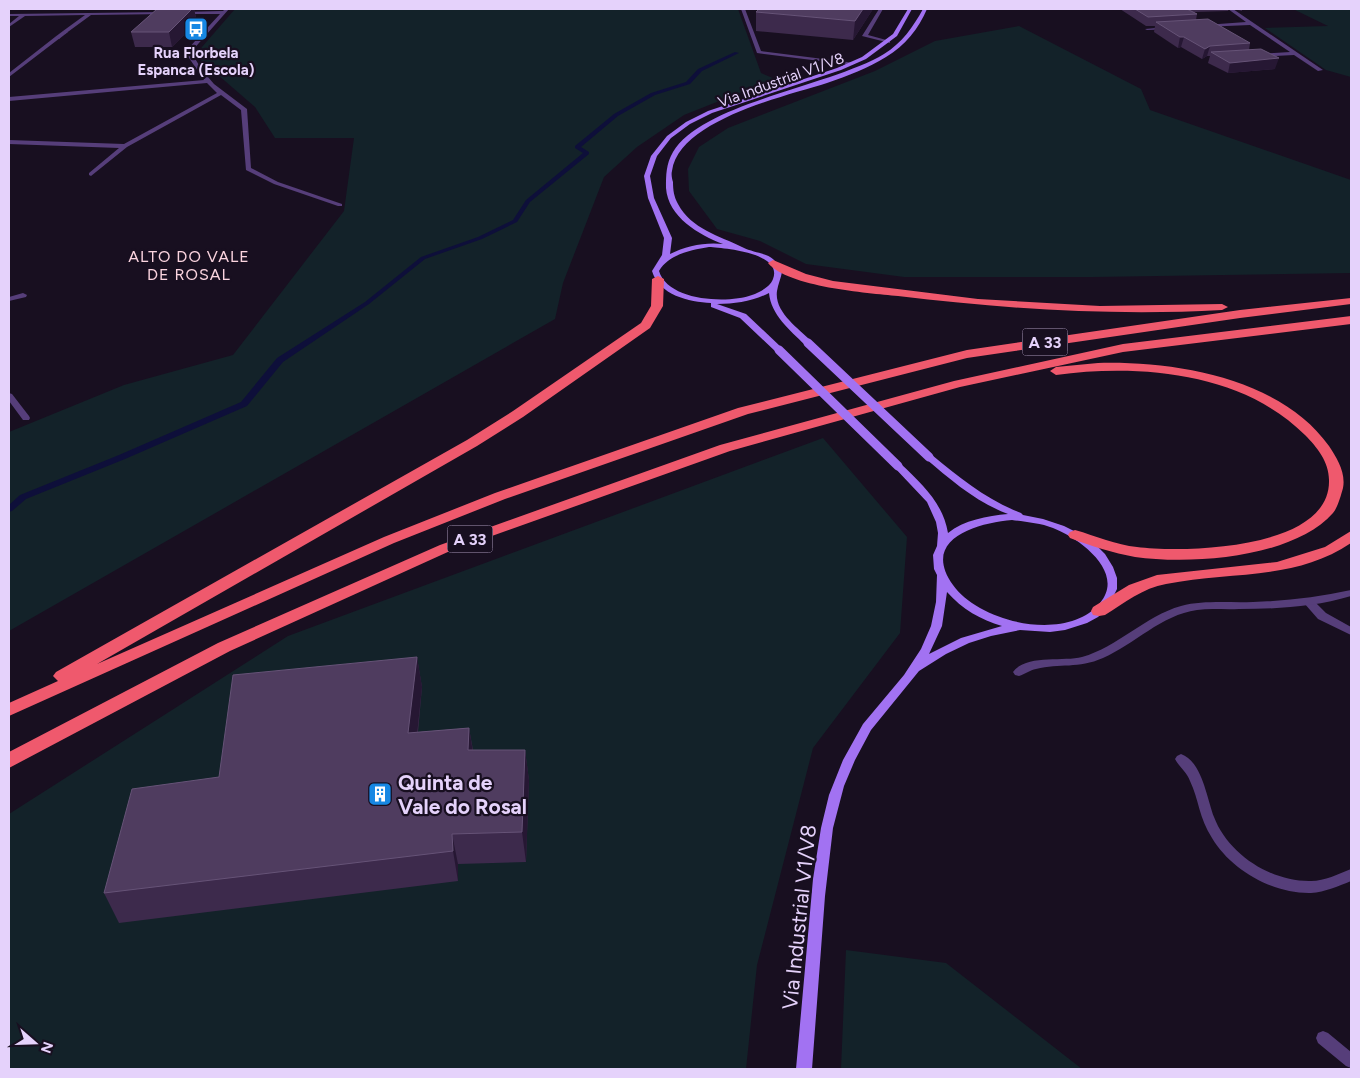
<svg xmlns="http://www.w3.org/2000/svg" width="1360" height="1078" font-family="Figtree,sans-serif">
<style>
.green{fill:#132229}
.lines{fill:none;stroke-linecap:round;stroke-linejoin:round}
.stream{fill:#0e0f3a;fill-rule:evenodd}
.service{fill:#563e7a;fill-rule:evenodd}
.pedestrian{fill:#563e7a;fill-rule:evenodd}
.minor{fill:#563e7a;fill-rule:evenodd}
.secondary{fill:#a272f2;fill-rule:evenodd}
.motorway{fill:#ef596d;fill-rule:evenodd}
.secondary-bridge{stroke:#a272f2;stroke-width:9}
.wall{fill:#3d2a4c}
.shaded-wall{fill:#261733}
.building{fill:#4f3c5f;stroke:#665377}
.labels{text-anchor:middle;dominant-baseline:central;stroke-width:4.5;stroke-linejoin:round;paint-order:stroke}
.far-poi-label{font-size:15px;font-weight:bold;fill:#e5d2fb;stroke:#180f20}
.far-street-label{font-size:15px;fill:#e5d2fb;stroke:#180f20}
.far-neighbourhood-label{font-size:16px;letter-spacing:1px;fill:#fbd4df;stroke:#180f20}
.shield{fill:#180f20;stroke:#a898b9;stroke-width:1}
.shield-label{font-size:16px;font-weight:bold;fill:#e5d2fb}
.near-poi-label{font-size:21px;font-weight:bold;fill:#e5d2fb;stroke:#180f20;text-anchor:start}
.near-street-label{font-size:21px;fill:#e5d2fb;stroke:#180f20}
</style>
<rect width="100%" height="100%" fill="#180f20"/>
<path class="green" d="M235,9H738L761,73L775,79L684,115L637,147L604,177L563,283L555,319L9,631V432L124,385L233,355L344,211L354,138H275L255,107L195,55Z
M1293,9H1351V77L1326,70L1265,28L1328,26Z
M1019,26L1141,89L1150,110L1351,180V273L1093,277H904L806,264L760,241L717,229L689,191L688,169L699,147L728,128L875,71L935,41Z
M823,438L907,537L900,633L813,748L757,965L746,1069H9V814L288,636Z
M846,950L946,963L1082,1069H841Z"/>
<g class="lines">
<path class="stream" d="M735,52L739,53L702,71L690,84L655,95L618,116L581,147L589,152V154L530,202L517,222L482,239L425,259L369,304L283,362L247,406L125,459L26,499L12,511L9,512V505L20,495L119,455L241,402L277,358L365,302L421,257L478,237L513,220L526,200L583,153L575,148V146L614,114L651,93L686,82L698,69Z"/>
<path class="service" d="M741,9H745L761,51L855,63L852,65L757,53Z
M879,9H883L868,35L890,41V43L862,36Z
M1309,599L1313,600L1326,613L1351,627V635L1318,619L1304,603Z
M1181,754C1202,761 1207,799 1214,817C1228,854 1271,882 1311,881C1325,881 1338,874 1351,869V881C1339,886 1325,892 1311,893C1273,894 1231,870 1212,838C1199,818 1199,800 1190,781C1187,772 1179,767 1175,759L1177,756Z
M1323,1031L1328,1033L1351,1052V1068L1346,1066L1318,1043L1316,1038L1318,1033Z"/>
<path class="pedestrian" d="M63,31L68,32L59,39H55V37Z"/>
<path class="minor" d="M225,9H229L191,52L202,70L214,84L247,109L251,168L278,182L342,204V206H338L274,184L246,170L241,110L221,95L127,147L91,176L89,175V173L119,148L9,144V140L124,144L217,93L207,83L9,101V97L204,80L185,52L220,14H182L180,13L182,12L223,11Z
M1228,9H1233L1323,70L1318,71L1294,55L1258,57V55L1260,54L1290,52L1250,25L1203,27L1205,25L1246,22Z
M165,12L167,14L91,15L65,34L63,31L85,15L25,16L9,27V24L19,16H9V14Z
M1168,27L1170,29L1147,30L1145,29Z
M55,37L60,38L9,77V73Z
M23,293L27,295L26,297L9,301V297Z
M9,393L12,394L29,416L30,418L29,420H23L9,401Z
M1351,590V596C1314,607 1277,609 1239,609C1225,610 1211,608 1197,610C1161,615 1135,644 1103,658C1078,669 1060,663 1036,669C1030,670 1025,674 1019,676L1015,675L1013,672C1026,654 1063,662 1082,657C1118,647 1145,616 1181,606C1204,600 1229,603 1253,602C1287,601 1318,597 1351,590Z"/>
<path class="secondary" d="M908,9H912L897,36L866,59L841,70L712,113L690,124L671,138L657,156L650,176L654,198L672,238L670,254C686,246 705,242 723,244C699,235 668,217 666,188C666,175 666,164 673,152C702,103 831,86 884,54C902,43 913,27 923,9H927C919,28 905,46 886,57C868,68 848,76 827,83C786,96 679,120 672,171C671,174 672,179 673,182C673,190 674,197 678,204C691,229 720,236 742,247C760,256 772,250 782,272C781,278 778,284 777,291C774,312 798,328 811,341V345H805C790,330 771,315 769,293C753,301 736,304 717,304L746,314L782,348L783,350L779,352H776L740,318L711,307V303C689,302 659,295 652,271L662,255L664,238L648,198L644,176L651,156L667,136L686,122L708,111L837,68L862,57L893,34ZM709,247C725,248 783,253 773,279C770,287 760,292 752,295C727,304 668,301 659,271C669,254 691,250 709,247Z
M929,454L932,455C960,478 987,500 1021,513L1023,515L1043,519L1064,526L1086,537L1096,545L1105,554L1113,567L1117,578V589L1107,609L1098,617L1087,623L1065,630L1050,632L1020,630L991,636L969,643L946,654L919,671L871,730L855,760L844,786L833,828L825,896L812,1069H796L813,879L821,828L829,795L843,760L863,724L904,675L921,649L931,626L936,602L937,575L934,569L933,555L937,546L938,533L936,522L927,502L893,466L898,463L901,464C922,484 943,503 948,533C964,520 987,516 1008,514C976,502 951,480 926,459L924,457ZM1012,520C1026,522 1040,523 1053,528C1079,538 1126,572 1100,603C1067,643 980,623 953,585C920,539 977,523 1012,520ZM947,592C962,609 981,620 1002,626L961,638L929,654L942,626Z"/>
<path class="motorway" d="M773,260L806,274L833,281L978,299L1100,306L1222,304L1228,307L1222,310C1113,316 1006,309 898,296C867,293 788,287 768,263Z
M658,276L664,279L663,306L650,328L523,417L477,446L97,664L384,537L495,493L738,408L967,350L1240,310L1351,298V304L1240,318L967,358L748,414L505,499L394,543L9,716V703L58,681L53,676L56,672L467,440L513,411L641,323L651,306L652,279Z
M1351,316V324L1123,352L960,387L730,451L450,551L230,651L9,768V752L218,643L440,545L720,445L954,381L1123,344Z
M1098,363C1175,361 1281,378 1329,446C1337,458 1346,473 1343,488C1341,495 1338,507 1333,513C1293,558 1192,565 1135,557C1113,553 1091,546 1070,538L1068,535L1070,532L1075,530C1096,536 1116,545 1137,547C1184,553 1331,550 1329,480C1329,462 1317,447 1305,435C1242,372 1139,364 1056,375L1050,371L1056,367Z
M1351,531V543C1295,581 1230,571 1166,584C1143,588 1124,603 1105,615L1099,616L1093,615L1091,611L1093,607L1129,585L1157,575L1277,562L1325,547Z"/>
<path class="secondary-bridge" d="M808,343L929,457
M779,350L898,466"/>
</g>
<path class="wall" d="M157,9H194L197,22L172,47H135L131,32Z
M759,9H873L853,40L756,31V12Z
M1120,9H1229L1228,11L1194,12L1197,14L1196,20L1250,43L1249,50L1275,69L1228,73L1208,63L1210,56H1207L1202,59L1181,47L1178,48L1154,32L1155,26H1146Z
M1234,9H1242V11Z
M417,657L422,687L418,732L469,728L473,750H525L529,780L526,862L458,864V881L119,923L104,893L219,777Z"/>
<path class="shaded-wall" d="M190,9H194L197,22L172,47L169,32Z
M863,9H873L853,40L855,21Z
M1180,37H1184L1181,47L1178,48Z
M1210,46L1207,56L1202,59L1205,49Z
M1279,58L1275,69L1228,73L1230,63Z
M417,657L422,687L414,763L408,733Z
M469,728L474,759L468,750Z
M525,750L529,780L526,862L522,832Z
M452,834L458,864V881L453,851Z"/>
<path class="building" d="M157,9H192L169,32H131Z
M759,9H863L855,21L756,12Z
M1135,9H1187L1197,14L1148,17Z
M1208,19L1250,43L1210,46L1205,49L1184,37H1180L1156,22Z
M1261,49L1279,58L1230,63L1211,52Z
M417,657L408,733L469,728L468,750H525L522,832L452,834L453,851L104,893L132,789L219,777L233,675Z"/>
<defs>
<g id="bus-square" transform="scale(1.25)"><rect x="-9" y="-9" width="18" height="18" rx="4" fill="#1687e3" stroke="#180f20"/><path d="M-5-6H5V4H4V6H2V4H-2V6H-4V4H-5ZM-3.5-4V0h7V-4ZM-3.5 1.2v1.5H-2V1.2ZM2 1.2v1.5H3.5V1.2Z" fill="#fff"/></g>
<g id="building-square" transform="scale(1.25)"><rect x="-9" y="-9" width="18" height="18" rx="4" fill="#1687e3" stroke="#180f20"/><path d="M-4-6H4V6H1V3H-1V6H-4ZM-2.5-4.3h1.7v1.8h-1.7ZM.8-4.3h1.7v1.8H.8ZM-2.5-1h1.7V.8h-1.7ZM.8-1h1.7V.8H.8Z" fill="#fff"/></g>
</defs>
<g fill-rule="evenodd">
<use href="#bus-square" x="196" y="29"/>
<use href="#building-square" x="380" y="794"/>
</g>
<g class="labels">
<g class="far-poi-label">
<text x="196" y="53">Rua Florbela<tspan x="196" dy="17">Espanca (Escola)</tspan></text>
</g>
<g class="far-street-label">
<text transform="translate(781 80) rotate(-20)">Via Industrial V1/V8</text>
</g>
<g class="far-neighbourhood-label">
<text x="189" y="256">ALTO DO VALE<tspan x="189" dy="18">DE ROSAL</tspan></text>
</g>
<g class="shield">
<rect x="1022.5" y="328.5" width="45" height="27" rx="4"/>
<rect x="447.5" y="525.5" width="45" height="27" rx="4"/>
</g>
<g class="shield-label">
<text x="1045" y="342">A 33</text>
<text x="470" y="539">A 33</text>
</g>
<g class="near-poi-label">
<text x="398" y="782">Quinta de<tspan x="398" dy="24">Vale do Rosal</tspan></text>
</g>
<g class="near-street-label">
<text transform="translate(799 917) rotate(-84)">Via Industrial V1/V8</text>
</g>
</g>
<rect width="1360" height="1078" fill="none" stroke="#e5d2fb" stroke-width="20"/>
<g transform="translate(35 1043) rotate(110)" stroke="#180f20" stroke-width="4" paint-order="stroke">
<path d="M0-4L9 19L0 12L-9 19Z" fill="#e5d2fb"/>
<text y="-8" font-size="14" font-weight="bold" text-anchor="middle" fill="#e5d2fb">N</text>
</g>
</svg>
